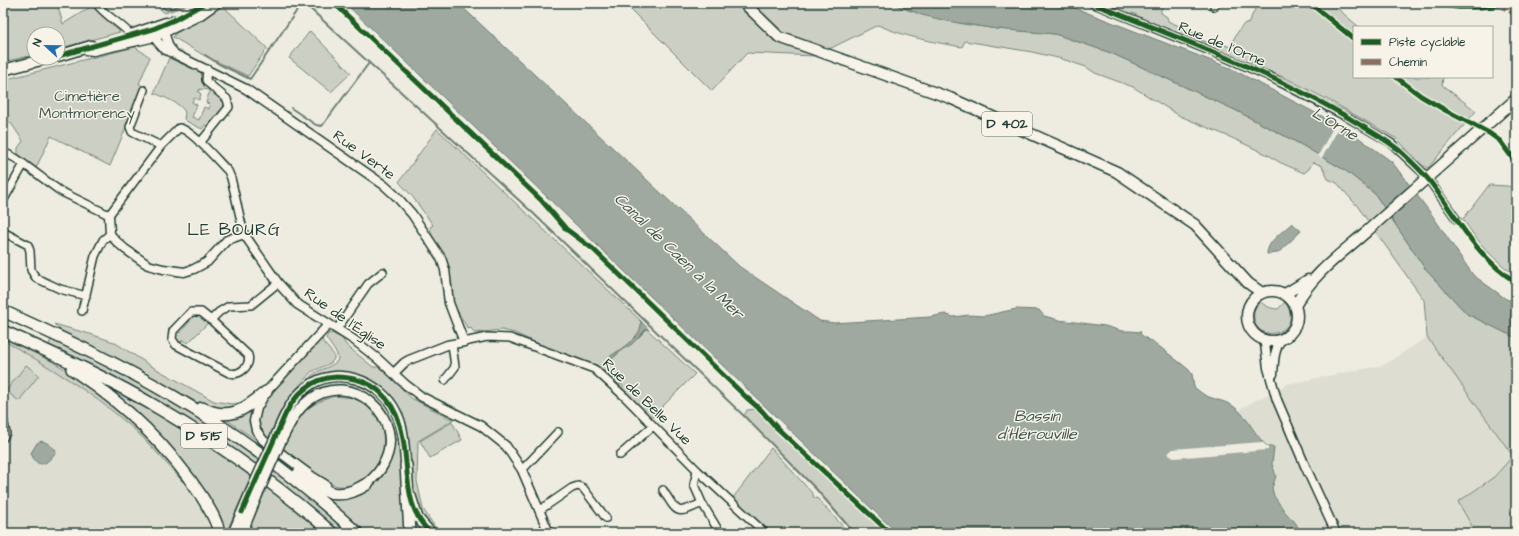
<svg xmlns="http://www.w3.org/2000/svg" width="1519" height="536" font-family="'Architects Daughter',sans-serif">
<style>
.built{fill:#ddddd2}
.green{fill:#cccfc4;stroke:#76867c;fill-rule:evenodd}
.water{fill:#9fa99f;stroke:#6c7e74}
.pier{fill:#eeece1}
.lines{fill:none;stroke-linecap:round;stroke-linejoin:round}
.stream{stroke:#6c7e74;stroke-width:2}
.minor-casing{stroke:#1f3d34;stroke-width:10}
.tertiary-casing{stroke:#1f3d34;stroke-width:11}
.secondary-casing{stroke:#1f3d34;stroke-width:12}
.primary-casing{stroke:#1f3d34;stroke-width:13}
.trunk-casing{stroke:#1f3d34;stroke-width:14}
.minor{stroke:#f7f3e8;stroke-width:7}
.tertiary{stroke:#f7f3e8;stroke-width:8}
.secondary{stroke:#f7f3e8;stroke-width:9}
.primary{stroke:#f7f3e8;stroke-width:10}
.trunk{stroke:#f7f3e8;stroke-width:11}
.secondary-bridge-casing{stroke:#1f3d34;stroke-width:12;stroke-linecap:butt}
.primary-bridge-casing{stroke:#1f3d34;stroke-width:13;stroke-linecap:butt}
.secondary-bridge{stroke:#f7f3e8;stroke-width:9}
.primary-bridge{stroke:#f7f3e8;stroke-width:10}
.quiet{stroke:#8d6e63;stroke-width:4;stroke-dasharray:8 4;stroke-linecap:butt}
.cycleway-casing{stroke:#f7f3e8;stroke-width:8}
.cycleway{stroke:#1b5e20;stroke-width:5}
.labels{text-anchor:middle;dominant-baseline:central;stroke-width:3;stroke-linejoin:round;paint-order:stroke}
.shield{fill:#f7f3e8;stroke:#60746a;stroke-width:1}
.shield-label{font-size:14px;font-weight:bold;fill:#1f3d34}
.street-label{font-size:15px;fill:#1f3d34;stroke:#f7f3e8}
.park-label{font-size:15px;fill:#425a51;stroke:#f7f3e8}
.water-label{font-size:16px;font-style:italic;fill:#3f584f;stroke:#f7f3e8}
.quarter-label{font-size:17px;letter-spacing:1px;fill:#1f3d34;stroke:#f7f3e8}
</style>
<rect width="100%" height="100%" fill="#eeece1"/>
<filter id="ink" filterUnits="userSpaceOnUse"><feTurbulence type="fractalNoise" baseFrequency=".025" numOctaves="2"/><feDisplacementMap in="SourceGraphic" scale="8" xChannelSelector="R" yChannelSelector="G"/><feConvolveMatrix kernelMatrix="1 2 1 2 8 2 1 2 1" color-interpolation-filters="sRGB"/></filter>
<g filter="url(#ink)">
<path class="built" d="M1427,337L1513,456L1494,477L1458,502L1476,533H1301L1295,522L1285,512L1274,496L1272,488L1276,474L1272,464L1274,447H1268L1262,442L1255,431L1238,410L1287,384L1384,365Z
M3,340L68,378L127,423L149,443L183,482L205,514L211,533H3Z"/>
<path class="green" d="M3,3H57L63,24L92,6L120,32L58,49V34H34V55L3,62Z
M152,3H193L165,13Z
M624,3H891L908,10L963,24L997,29L1055,34L1111,53L1235,110L1300,144L1346,171L1375,194L1426,270L1467,314L1516,338V533H1476L1458,502L1494,477L1513,456L1427,337L1424,300L1358,207L1337,183L1328,179L1322,166L1313,162L1309,169L1304,173L1279,162L1270,156L1232,138L1180,116L1133,87L1095,73L1086,67L1062,59L1032,52L965,41L962,47C933,42 905,37 878,25L815,56L747,53L712,91Z
M1100,3H1164L1161,10V13L1167,17L1168,21C1178,26 1199,33 1203,41L1225,45L1230,47C1234,38 1238,30 1245,23L1248,24L1258,3H1331L1359,27H1354V77H1443L1442,85L1476,111L1428,168L1422,165L1397,139L1334,103L1286,78L1149,22L1133,13L1131,17Z
M222,5L267,48L248,76L205,56L173,37L176,33L205,17Z
M310,31L351,73L331,92L289,58Z
M135,47L150,57L139,84L143,86L110,166L51,136L36,168L18,154V148L23,141L11,123L3,126V80Z
M169,58L202,73L225,102L223,108L209,127L205,125L202,129L186,121L184,119C184,117 185,115 185,113C183,104 161,96 154,93ZM200,89L209,90V93L206,103L210,104L209,109L204,107L199,120L192,117L197,105L192,102L194,98L199,100L201,94L198,92Z
M437,129L640,320C647,334 619,350 609,357L610,361L623,349L632,344L647,329L695,374L651,418L622,388L623,386L621,384L619,385L599,366L549,349L515,333L502,330L474,333L471,328L468,329L454,305L451,294L448,270L449,267L432,237L430,227L433,225L412,196L399,182Z
M1489,185L1508,186L1516,189V276C1494,260 1477,242 1463,219Z
M1260,301C1264,306 1272,309 1278,309L1285,302C1306,332 1258,346 1254,319C1253,311 1255,307 1260,301Z
M198,314L209,322L188,343L182,340L180,343C175,340 175,336 177,330L180,333L190,321L188,319L191,316Z
M54,324L90,334L114,342L151,366L214,401L232,404L251,401L235,410H211L132,366L60,330Z
M331,333L342,338L346,345L373,367H379L388,374L411,398L453,420L418,441L417,481L423,509L437,530C429,524 423,518 419,509C415,501 414,492 412,483C409,449 412,410 382,388C377,384 372,380 366,378C344,369 330,371 308,380C315,368 330,370 338,360L337,354L326,338L328,334Z
M52,337L169,398L260,457L256,467L48,347Z
M322,337L323,342L334,355V359L331,363L311,372L293,393L281,410L267,441L261,435L256,416L261,403Z
M3,338L55,363L76,376L147,435L177,472L183,482C165,462 148,441 128,424C90,391 46,365 3,340Z
M26,365L39,375L19,401L6,391Z
M329,382C419,376 397,476 406,533H366L318,492C330,491 343,490 355,490C359,490 364,490 367,489C376,486 384,475 388,467C413,411 351,361 303,400L301,398C310,390 317,385 329,382Z
M101,383C154,411 202,441 252,475L226,533H222L214,509L100,384Z
M335,396C340,397 347,397 353,398C391,411 394,463 359,481C353,485 345,487 338,486C322,483 296,460 282,450C296,420 301,406 335,396Z
M255,405L253,413L265,446L224,418Z
M757,409L773,425L887,533H855L816,488L744,416L747,410Z
M452,422L462,440L430,458L420,441Z
M771,448L813,494L814,498H817L849,533H768L732,499Z
M274,468L352,533H338L270,476Z
M266,485L324,533H247Z"/>
<path class="water" d="M345,3H458L740,267L820,321L834,323L930,317L945,314L953,317L969,315L984,316L1016,309L1039,310L1044,316L1059,320L1105,326L1122,331H1130L1141,332L1140,334L1150,341L1151,340L1188,369L1192,374L1194,387C1199,391 1203,395 1209,397C1220,401 1230,402 1238,410C1250,421 1256,437 1268,447H1274L1272,464L1276,476L1272,488L1274,496L1285,512L1295,522L1301,533H1014L1010,530L1008,533H897Z
M891,3H1062L1230,68L1348,130L1392,162L1432,215L1473,275L1506,299L1516,302V338L1467,314L1426,270L1375,194L1346,171L1300,144L1235,110L1111,53L1055,34L997,29L947,21L922,15Z
M1292,223L1301,231L1278,253L1267,254C1267,241 1284,231 1292,223Z
M640,320L649,330L646,329L632,344L623,349L609,361V358C619,350 647,334 640,320Z
M42,441L47,443L55,449L56,452C47,464 38,471 31,453L37,443Z"/>
<path class="pier" d="M1336,122L1341,124L1322,158L1318,156Z
M1262,442L1268,447V450L1174,458L1167,454L1173,449Z"/>
<g class="lines">
<path class="stream" d="M156,3L167,10L185,3
M304,3L534,214L744,416L816,489L854,533
M205,55L219,64L250,79L302,3
M291,108L316,125L322,126L369,63"/>
<g class="minor-casing">
<path id="minor" d="M96,3C105,16 121,23 131,35
M1092,3L1208,50L1268,76L1341,114
M1214,7L1216,3
M144,90L130,127L132,132L161,146
M1345,116L1391,143L1423,173
M200,143L229,107L227,99L208,83L206,80L207,69
M3,152L17,159L60,191L109,215L161,146L179,128C191,129 218,161 228,171L231,178L244,234
M1431,183L1457,220
M3,201L24,164
M3,232L28,245L30,251L31,270L36,278L60,289L86,296
M82,311L95,256L103,240L110,234
M211,320L248,355C251,366 240,376 229,373L176,345L172,339L173,331L191,312H201L211,320L219,312L229,306L251,305L278,283
M337,329L368,284L383,272
M464,342L487,337L510,338L594,369L625,397L697,470L765,533
M445,380L455,367L452,344
M3,419L6,433L3,438
M620,455L653,426
M522,470L558,432
M697,470L694,485L702,503L720,533
M663,490C678,514 676,515 702,503
M540,510L572,488L578,486L583,488L606,518"/>
</g>
<g class="tertiary-casing">
<path id="tertiary" d="M174,20L155,36L157,41L164,49L246,89L384,185L396,196L412,214L441,258L445,270L449,303L464,342L447,345L409,360L404,363L394,373
M159,31L164,32L169,47L174,53
M109,215L110,234L116,241L125,249L148,265L163,269L184,272L194,269L207,262L227,240L244,234L278,283L297,304L354,340L378,359L406,385L422,397L481,426L506,446L522,470L549,533
M1262,339L1265,344L1268,368L1277,400L1306,468L1336,533
M1273,374C1274,361 1274,350 1281,339
M326,485L313,477L263,440L256,430L254,421L257,408L266,392L329,324"/>
</g>
<g class="secondary-casing">
<path id="secondary" d="M275,438C283,419 290,400 307,387C336,364 381,381 396,412C406,431 403,451 407,472
M281,441C289,426 295,411 308,401C351,367 409,418 383,465C379,473 373,478 367,484
M411,496L418,518L431,533
M233,533L250,493
M242,533L257,496"/>
</g>
<g class="primary-casing">
<path id="primary" d="M744,3L779,37L950,98L1117,172L1195,225L1248,283L1262,293
M131,35L166,23
M85,49L93,50L155,36L199,15L216,3
M58,56L91,46
M3,70L49,58
M1498,115L1516,99
M1247 316a25 25 0 1 1 50 0a25 25 0 1 1-50 0Z
M1285,294L1308,280
M1295,306C1311,275 1341,254 1366,232"/>
</g>
<g class="trunk-casing">
<path id="trunk" d="M3,311C60,337 117,363 171,395C238,434 300,480 357,533
M3,331C56,355 110,379 160,409C221,445 279,486 332,533
M72,369C123,403 168,445 202,497C209,509 217,520 219,533
M202,408C230,422 245,409 266,392
M406,465L410,533
M298,474C325,492 337,503 367,484"/>
</g>
<use href="#minor" class="minor"/>
<use href="#tertiary" class="tertiary"/>
<use href="#secondary" class="secondary"/>
<use href="#primary" class="primary"/>
<use href="#trunk" class="trunk"/>
<g class="secondary-bridge-casing">
<path id="secondary-bridge" d="M250,493L275,438
M257,496L281,441"/>
</g>
<g class="primary-bridge-casing">
<path id="primary-bridge" d="M1366,232L1498,115"/>
</g>
<use href="#secondary-bridge" class="secondary-bridge"/>
<use href="#primary-bridge" class="primary-bridge"/>
<path class="quiet" d="M287,3L291,6L296,3
M1499,5L1516,15"/>
<g class="cycleway-casing">
<path id="cycleway" d="M334,3L542,201L566,229L593,249L746,397L761,410L777,428L890,533
M1092,3C1179,39 1268,70 1349,118C1366,129 1385,138 1400,151C1411,161 1423,172 1432,184C1457,218 1478,259 1516,282
M1310,3L1354,39
M1434,3C1459,10 1484,8 1509,3L1516,4
M58,56L153,29L174,20L205,3
M1396,77L1421,96L1445,110L1489,133L1500,141L1516,163
M242,512L285,415C295,394 312,378 336,377C352,377 367,381 379,391C423,430 390,498 431,533"/>
</g>
<use href="#cycleway" class="cycleway"/>
</g>
</g>
<g class="labels">
<g class="shield">
<rect x="982" y="112" width="50" height="24" rx="3"/>
<rect x="181" y="424" width="46" height="24" rx="3"/>
</g>
<g class="shield-label">
<text x="1007" y="124">D 402</text>
<text x="204" y="436">D 515</text>
</g>
<g class="street-label">
<text transform="translate(1222 44) rotate(23)">Rue de l'Orne</text>
<text transform="translate(364 155) rotate(36)">Rue Verte</text>
<text transform="translate(345 319) rotate(35)">Rue de l'Église</text>
<text transform="translate(647 402) rotate(44)">Rue de Belle Vue</text>
</g>
<g class="park-label">
<text x="87" y="96">Cimetière<tspan x="87" dy="17">Montmorency</tspan></text>
</g>
<g class="water-label">
<text transform="translate(1335 124) rotate(30)">L'Orne</text>
<text transform="translate(679 256) rotate(44)">Canal de Caen à la Mer</text>
<text x="1037" y="416">Bassin<tspan x="1037" dy="18">d'Hérouville</tspan></text>
</g>
<g class="quarter-label">
<text x="234" y="230">LE BOURG</text>
</g>
</g>
<rect width="1519" height="536" fill="none" stroke="#f7f3e8" stroke-width="16"/>
<rect x="8" y="8" width="1503" height="520" fill="none" stroke="#1f3d34" stroke-width="1.5" filter="url(#ink)"/>
<rect x="1353" y="26" width="140" height="52" fill="#f7f3e8" stroke="#a1aaa0"/>
<rect x="1361" y="39" width="20" height="6" fill="#1b5e20" stroke="#a1aaa0"/>
<text x="1389" y="46" font-size="12" fill="#1f3d34">Piste cyclable</text>
<rect x="1361" y="59" width="20" height="6" fill="#8d6e63" stroke="#a1aaa0"/>
<text x="1389" y="66" font-size="12" fill="#1f3d34">Chemin</text>
<g transform="translate(46 46) rotate(292)"><circle r="19" fill="#f7f3e8" stroke="#a1aaa0"/>
<path d="M0-3L7 15L0 10L-7 15Z" fill="#1f6fb2"/>
<text y="-6" font-size="11" font-weight="bold" text-anchor="middle" fill="#1f3d34">N</text>
</g>
</svg>
